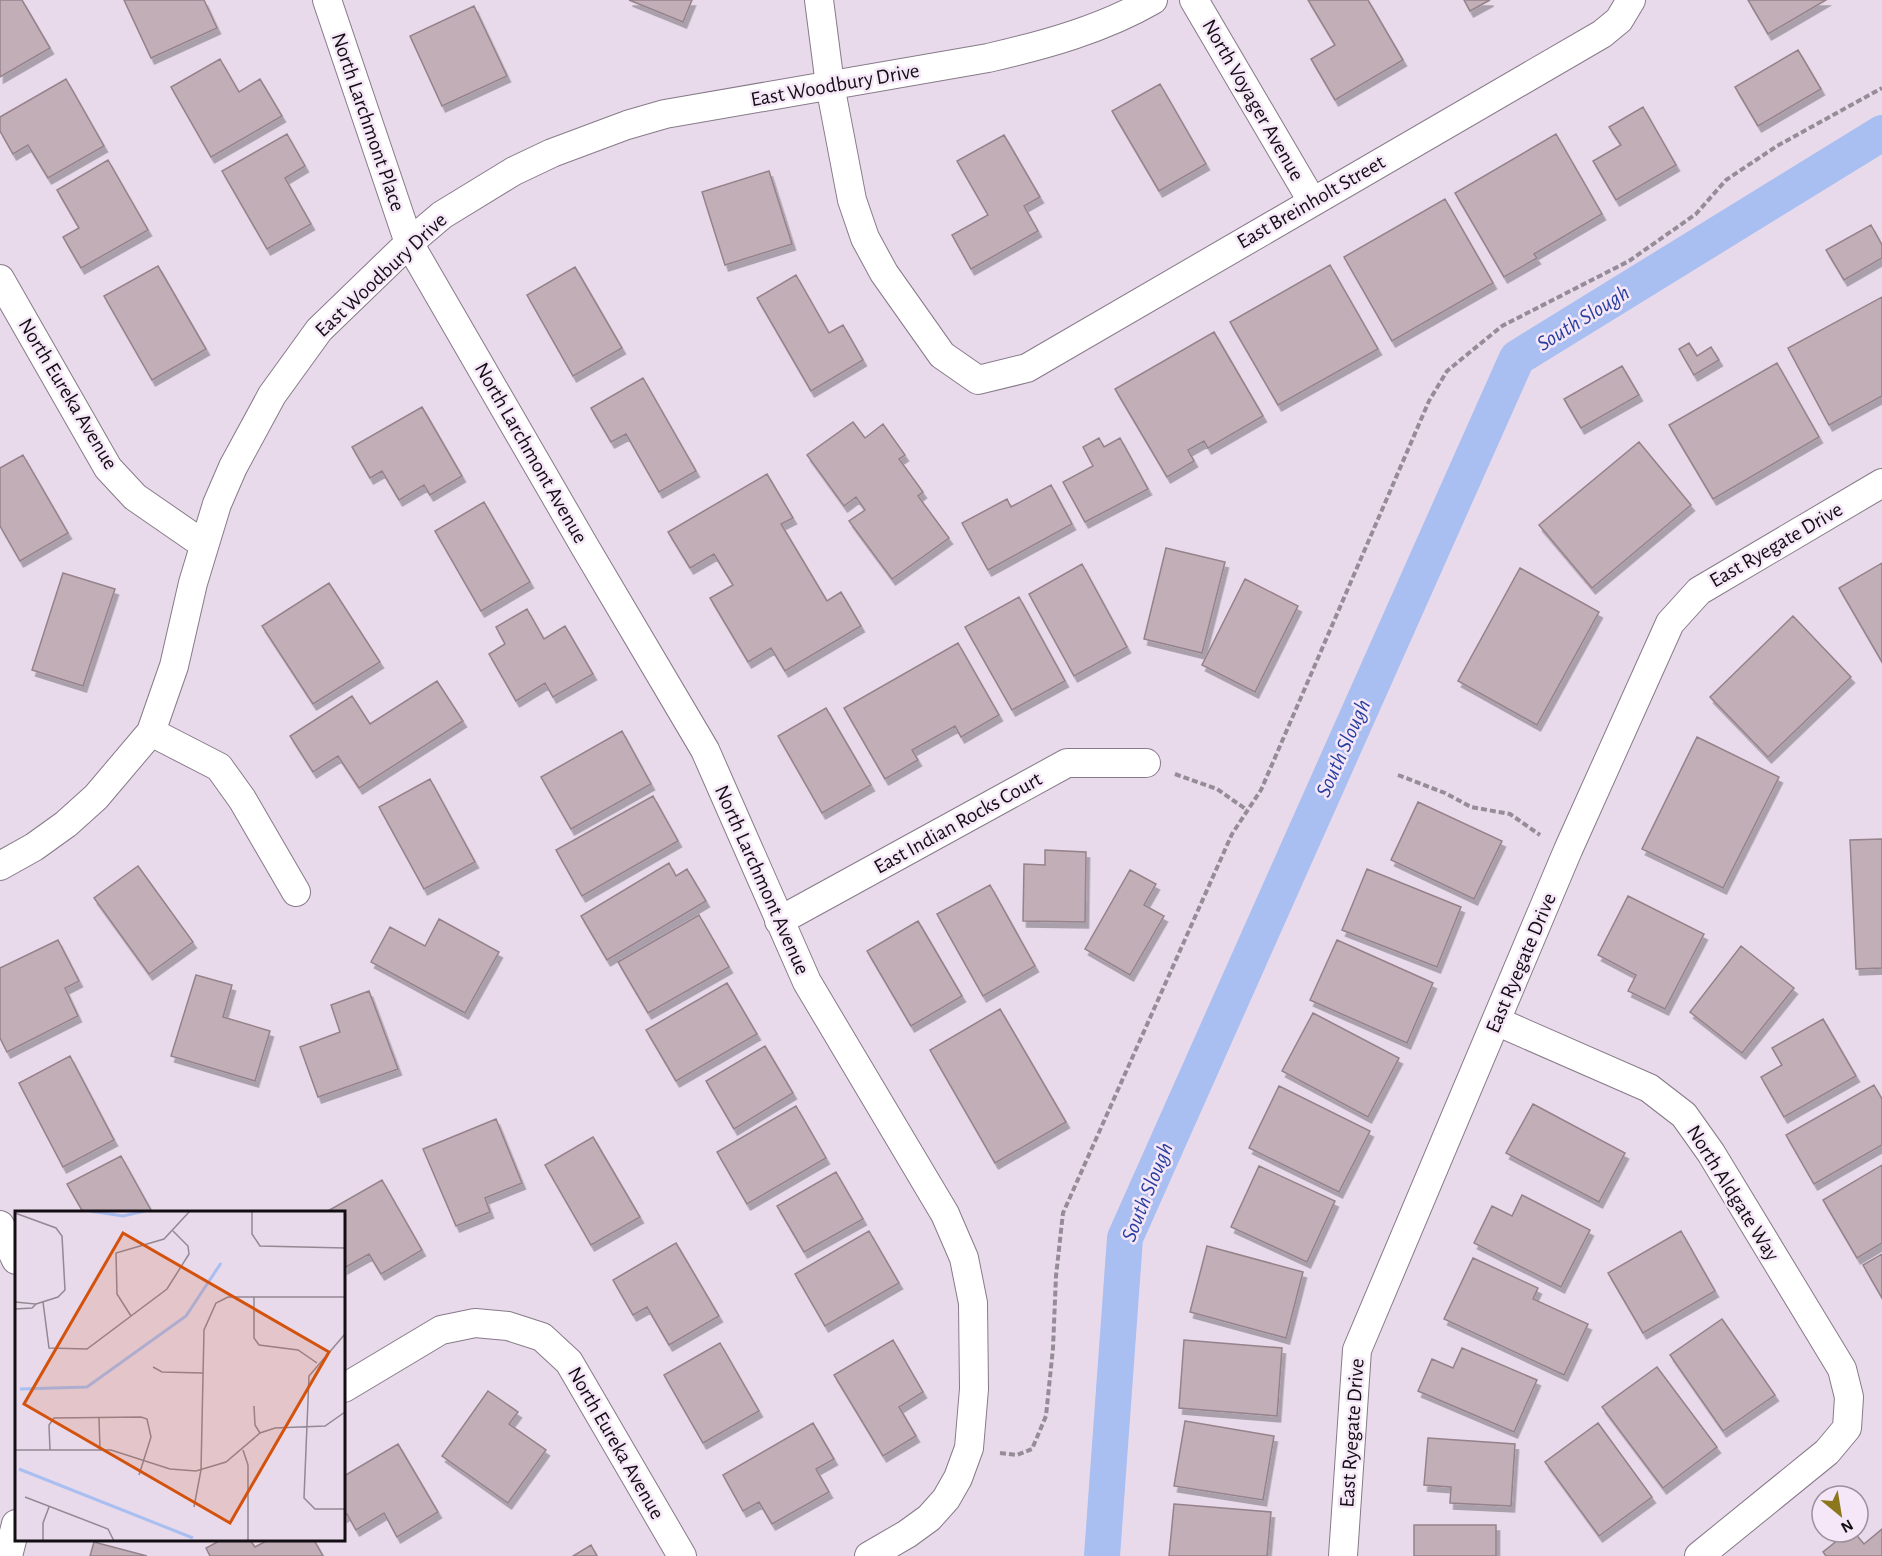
<svg xmlns="http://www.w3.org/2000/svg" width="1882" height="1556" font-family="'Alegreya Sans',sans-serif">
<style>
.lines{fill:none;stroke-linecap:round;stroke-linejoin:round}
.canal{stroke:#a9bef1;stroke-width:36}
.building{fill:#c2aeb7;stroke:#95828b;stroke-width:1.5;filter:url(#shadow)}
.street-casing{stroke:#877a89;stroke-width:30}
.path{stroke:#968c97;stroke-width:4;stroke-dasharray:6 3;stroke-linecap:butt}
.street{stroke:#fff;stroke-width:28}
.labels{text-anchor:middle;dominant-baseline:central;stroke-width:5;stroke-linejoin:round;paint-order:stroke}
.street-label{font-size:21px;fill:#130e13;stroke:#f5e7f7}
.water-label{font-size:22px;font-style:italic;fill:#263e9d;stroke:#f5e7f7}
.inset-river{fill:none;stroke:#a9bef1;stroke-width:3}
.inset-road{fill:none;stroke:#938894;stroke-width:1.5}
.view{fill:#d3520d;fill-opacity:0.15;stroke:#d3520d;stroke-width:3}
.inset-edge{fill:none;stroke:#130e13;stroke-width:3}
</style>
<defs>
<filter id="shadow"><feDropShadow dx="3.5" dy="6" stdDeviation="0" flood-color="#0004"/></filter>
</defs>
<rect width="100%" height="100%" fill="#e8daea"/>
<g class="lines">
<path class="canal" d="M1102,1556L1125,1238L1517,358L1882,133"/>
</g>
<path class="building" d="M0,0H22L50,48L0,77Z
M124,0H204L217,28L151,58Z
M629,0H692L683,22Z
M1308,0H1368L1403,60L1335,100L1311,59L1335,45Z
M1464,0H1490L1470,11Z
M1748,0H1826L1768,34Z
M474,6L507,76L442,106L410,36Z
M1798,50L1821,89L1758,126L1735,87Z
M220,59L239,92L260,79L282,116L211,157L171,87Z
M66,79L104,146L48,178L28,145L13,154L0,131V117Z
M1160,84L1206,164L1159,191L1112,111Z
M1643,107L1676,165L1616,200L1593,161L1621,145L1609,127Z
M287,134L305,166L285,178L311,224L267,249L222,171Z
M1556,134L1602,214L1534,254L1537,258L1504,277L1455,193Z
M1004,135L1040,197L1024,206L1038,231L971,269L952,235L988,215L957,161Z
M108,160L148,230L81,268L63,237L79,228L57,190Z
M769,171L792,244L725,265L702,192Z
M1445,199L1493,283L1392,341L1344,257Z
M1871,225L1882,245V258L1844,280L1826,250Z
M1330,265L1378,349L1278,405L1230,322Z
M158,266L206,349L152,380L104,296Z
M575,267L622,348L573,376L527,295Z
M796,275L829,333L843,325L863,360L811,391L757,298Z
M1882,297V396L1829,425L1788,348Z
M1214,332L1263,416L1208,448L1204,441L1188,450L1194,461L1167,477L1115,389Z
M1689,343L1697,356L1711,347L1719,360L1694,375L1679,349Z
M1777,363L1819,437L1713,499L1669,425Z
M1622,366L1639,395L1581,428L1564,399Z
M643,378L696,471L659,492L626,434L611,442L591,408Z
M422,407L462,476L430,495L424,485L399,500L382,471L370,478L352,447Z
M853,422L865,438L883,424L905,455L899,459L923,492L918,496L949,538L892,579L849,521L865,510L856,497L844,506L807,455Z
M1099,438L1104,447L1120,438L1148,489L1085,522L1063,482L1093,466L1083,447Z
M1639,442L1691,505L1592,588L1539,525Z
M23,455L68,533L20,561L0,526V468Z
M767,474L793,518L781,524L827,601L841,592L861,626L785,671L771,648L748,662L710,598L733,585L714,554L690,568L668,532Z
M1051,485L1072,524L988,570L962,523L1007,499L1011,507Z
M484,502L530,582L481,611L435,531Z
M1166,548L1225,562L1202,653L1144,639Z
M1882,563V662L1839,588Z
M1082,564L1127,647L1074,676L1029,594Z
M1520,568L1599,612L1537,725L1458,681Z
M63,573L115,589L83,686L32,670Z
M1245,579L1298,606L1255,692L1202,665Z
M329,583L380,662L313,704L262,626Z
M1019,597L1065,681L1012,710L965,627Z
M527,609L544,639L565,626L593,674L553,697L545,683L516,701L489,654L505,644L496,627Z
M1793,616L1851,677L1768,757L1710,697Z
M958,643L999,715L961,737L955,726L912,750L918,760L885,779L844,708Z
M437,681L463,721L359,788L338,756L313,772L290,736L352,696L370,724Z
M826,708L871,785L822,813L778,736Z
M622,731L651,784L571,829L541,777Z
M1697,737L1779,777L1723,888L1642,849Z
M430,779L475,862L424,889L379,807Z
M653,796L678,841L582,896L556,850Z
M1418,802L1502,841L1474,899L1391,860Z
M1882,839V968L1856,969L1850,840Z
M1045,850L1086,852L1085,922L1023,921L1024,864L1045,865Z
M669,863L676,876L687,869L706,901L607,960L581,916Z
M138,866L193,942L149,974L94,898Z
M1367,869L1461,907L1437,967L1342,930Z
M1130,870L1156,884L1144,905L1164,916L1130,975L1085,949Z
M990,885L1035,966L983,996L937,914Z
M1628,896L1704,934L1665,1009L1628,991L1636,975L1598,955Z
M699,915L729,967L648,1013L618,962Z
M439,919L499,952L465,1013L371,962L390,927L425,946Z
M918,921L962,996L911,1026L867,951Z
M58,940L79,981L65,988L78,1016L7,1052L0,1038V968Z
M1337,940L1433,983L1407,1043L1310,1000Z
M1741,946L1794,988L1742,1053L1690,1012Z
M196,975L232,985L223,1017L270,1031L255,1081L171,1056Z
M727,983L757,1034L676,1081L646,1030Z
M369,991L398,1069L318,1097L300,1047L340,1032L331,1005Z
M1000,1009L1066,1122L995,1163L930,1050Z
M1313,1013L1399,1058L1368,1117L1282,1071Z
M1823,1019L1856,1076L1784,1117L1761,1077L1782,1065L1772,1048Z
M765,1046L793,1093L734,1129L706,1081Z
M70,1056L114,1140L63,1167L19,1083Z
M1874,1085L1882,1099V1145L1814,1184L1786,1135Z
M1279,1086L1370,1131L1339,1192L1249,1148Z
M1533,1104L1625,1153L1599,1202L1506,1153Z
M796,1106L826,1158L747,1204L717,1152Z
M496,1119L522,1183L485,1198L490,1212L456,1226L423,1149Z
M593,1137L640,1217L591,1245L545,1165Z
M121,1156L152,1212H83L67,1184Z
M1882,1165V1243L1857,1258L1823,1200Z
M1259,1166L1335,1201L1307,1262L1231,1227Z
M836,1172L863,1219L804,1252L777,1206Z
M382,1180L422,1250L381,1274L369,1254L344,1268V1212H326Z
M1522,1195L1590,1230L1561,1287L1474,1243L1492,1206L1512,1216Z
M869,1231L899,1283L825,1326L795,1274Z
M1681,1231L1715,1291L1643,1333L1608,1273Z
M676,1243L719,1316L669,1345L647,1307L633,1315L613,1280Z
M1207,1246L1303,1272L1286,1338L1190,1312Z
M1882,1254V1298L1863,1265Z
M1473,1258L1538,1288L1533,1299L1588,1324L1564,1375L1444,1319Z
M1722,1319L1775,1395L1723,1431L1670,1355Z
M893,1340L923,1392L899,1407L916,1436L883,1456L834,1375Z
M1184,1340L1282,1348L1277,1416L1179,1408Z
M720,1343L759,1411L703,1443L664,1375Z
M1462,1348L1537,1380L1514,1432L1418,1391L1432,1359L1453,1368Z
M1657,1367L1717,1447L1663,1488L1602,1407Z
M488,1391L518,1412L509,1424L546,1450L508,1503L442,1456Z
M1185,1421L1274,1436L1263,1500L1174,1486Z
M813,1423L834,1459L816,1469L829,1492L772,1524L759,1502L743,1511L723,1475Z
M1598,1423L1652,1497L1599,1536L1545,1462Z
M1428,1438L1515,1444L1511,1506L1450,1503L1451,1487L1424,1485Z
M398,1444L438,1512L397,1537L384,1513L356,1530L347,1514L344,1516V1476Z
M1174,1504L1271,1512L1267,1556H1169Z
M1414,1525H1496V1556H1414Z
M1882,1529V1556H1826L1823,1552L1848,1532H1854L1864,1544Z
M221,1540H250L255,1547L268,1540H314L323,1556H210L206,1548Z
M94,1542L147,1556H90Z
M591,1545L597,1556H573Z"/>
<g class="lines">
<g class="street-casing">
<path id="street" d="M327,0L409,243L585,547L705,750L807,982L945,1214L964,1258L973,1303L974,1389L969,1448L958,1478L946,1499L929,1518L907,1534L869,1556
M819,0L830,85L852,200L865,238L884,273L942,355L978,380L1027,368L1602,34L1619,20L1631,0
M1194,0L1312,201
M0,279L108,468L135,497L203,544
M151,732L219,767L242,799L296,892
M0,866L34,847L66,824L96,797L151,732L174,666L193,583L217,504L233,467L272,395L319,330L409,243L442,215L514,171L552,153L627,125L665,114L988,58C1045,45 1103,29 1153,0
M779,921L1067,763H1146
M1496,1021L1649,1088L1684,1115L1711,1153L1842,1369L1849,1397L1847,1428L1827,1452L1699,1556
M0,1225L16,1260
M344,1388L441,1330L475,1323L508,1326L542,1337L569,1362L682,1556
M8,1556L16,1524
M1343,1556L1357,1350L1568,850L1670,623L1699,591L1882,483"/>
</g>
<path class="path" d="M1175,774L1217,789L1247,810
M1398,775L1445,793L1471,807L1510,814L1540,835
M1000,1453L1017,1455L1032,1449L1046,1416L1053,1348L1056,1276L1063,1213L1232,834L1261,790L1429,401L1447,371L1502,326L1629,261L1696,214L1726,180L1777,146L1882,88"/>
<use href="#street" class="street"/>
</g>
<g class="labels">
<g class="street-label">
<text transform="translate(835 85) rotate(-10)">East Woodbury Drive</text>
<text transform="translate(1253 100) rotate(60)">North Voyager Avenue</text>
<text transform="translate(368 122) rotate(71)">North Larchmont Place</text>
<text transform="translate(1311 202) rotate(-30)">East Breinholt Street</text>
<text transform="translate(381 275) rotate(-43)">East Woodbury Drive</text>
<text transform="translate(68 394) rotate(59)">North Eureka Avenue</text>
<text transform="translate(531 453) rotate(60)">North Larchmont Avenue</text>
<text transform="translate(1776 545) rotate(-30)">East Ryegate Drive</text>
<text transform="translate(958 823) rotate(-29)">East Indian Rocks Court</text>
<text transform="translate(762 880) rotate(66)">North Larchmont Avenue</text>
<text transform="translate(1521 963) rotate(-67)">East Ryegate Drive</text>
<text transform="translate(1733 1193) rotate(58)">North Aldgate Way</text>
<text transform="translate(1352 1433) rotate(-86)">East Ryegate Drive</text>
<text transform="translate(616 1443) rotate(60)">North Eureka Avenue</text>
</g>
<g class="water-label">
<text transform="translate(1583 318) rotate(-32)">South Slough</text>
<text transform="translate(1343 748) rotate(-66)">South Slough</text>
<text transform="translate(1147 1192) rotate(-68)">South Slough</text>
</g>
</g>
<g transform="translate(15 1211)">
<rect width="330" height="330" fill="#e8daea"/>
<path class="inset-river" d="M75,0L108,5L130,0M5,178L72,176L171,105L206,52M4,258L178,327"/>
<path class="inset-road" d="M237,0V23L245,35L330,37M0,2L41,17L47,25L50,79L43,86L21,93M239,86V127L244,134L283,139L302,152M0,91L21,93L17,97L0,98M28,91L34,137L72,138L152,78L174,43L173,35L158,20M116,105L102,83L101,42L149,28L175,0M330,123L294,165L289,287L300,298H330M138,156L147,161L188,162M239,195L240,214L245,222M84,207L85,239M0,239H96L155,258L181,260L211,251L245,222L260,217L310,215L330,201M35,239L34,214L39,207L126,206L132,208L136,226L124,264M228,239L233,254V330M10,286L93,318L99,330M179,296L186,259L189,119L201,92L213,86H330M28,330V312L34,296"/>
<path class="view" d="M108,22L314,141L215,312L9,193Z"/>
<rect width="330" height="330" class="inset-edge"/>
</g>
<g transform="translate(1840 1514) rotate(150)"><circle r="28" fill="#f5e7f7" stroke="#9b909c" stroke-width="1.5"/>
<path d="M0-4.5L10 22L0 15L-10 22Z" fill="#8c771c"/>
<text y="-9" font-size="16" font-weight="bold" text-anchor="middle" fill="#130e13">N</text>
</g>
</svg>
